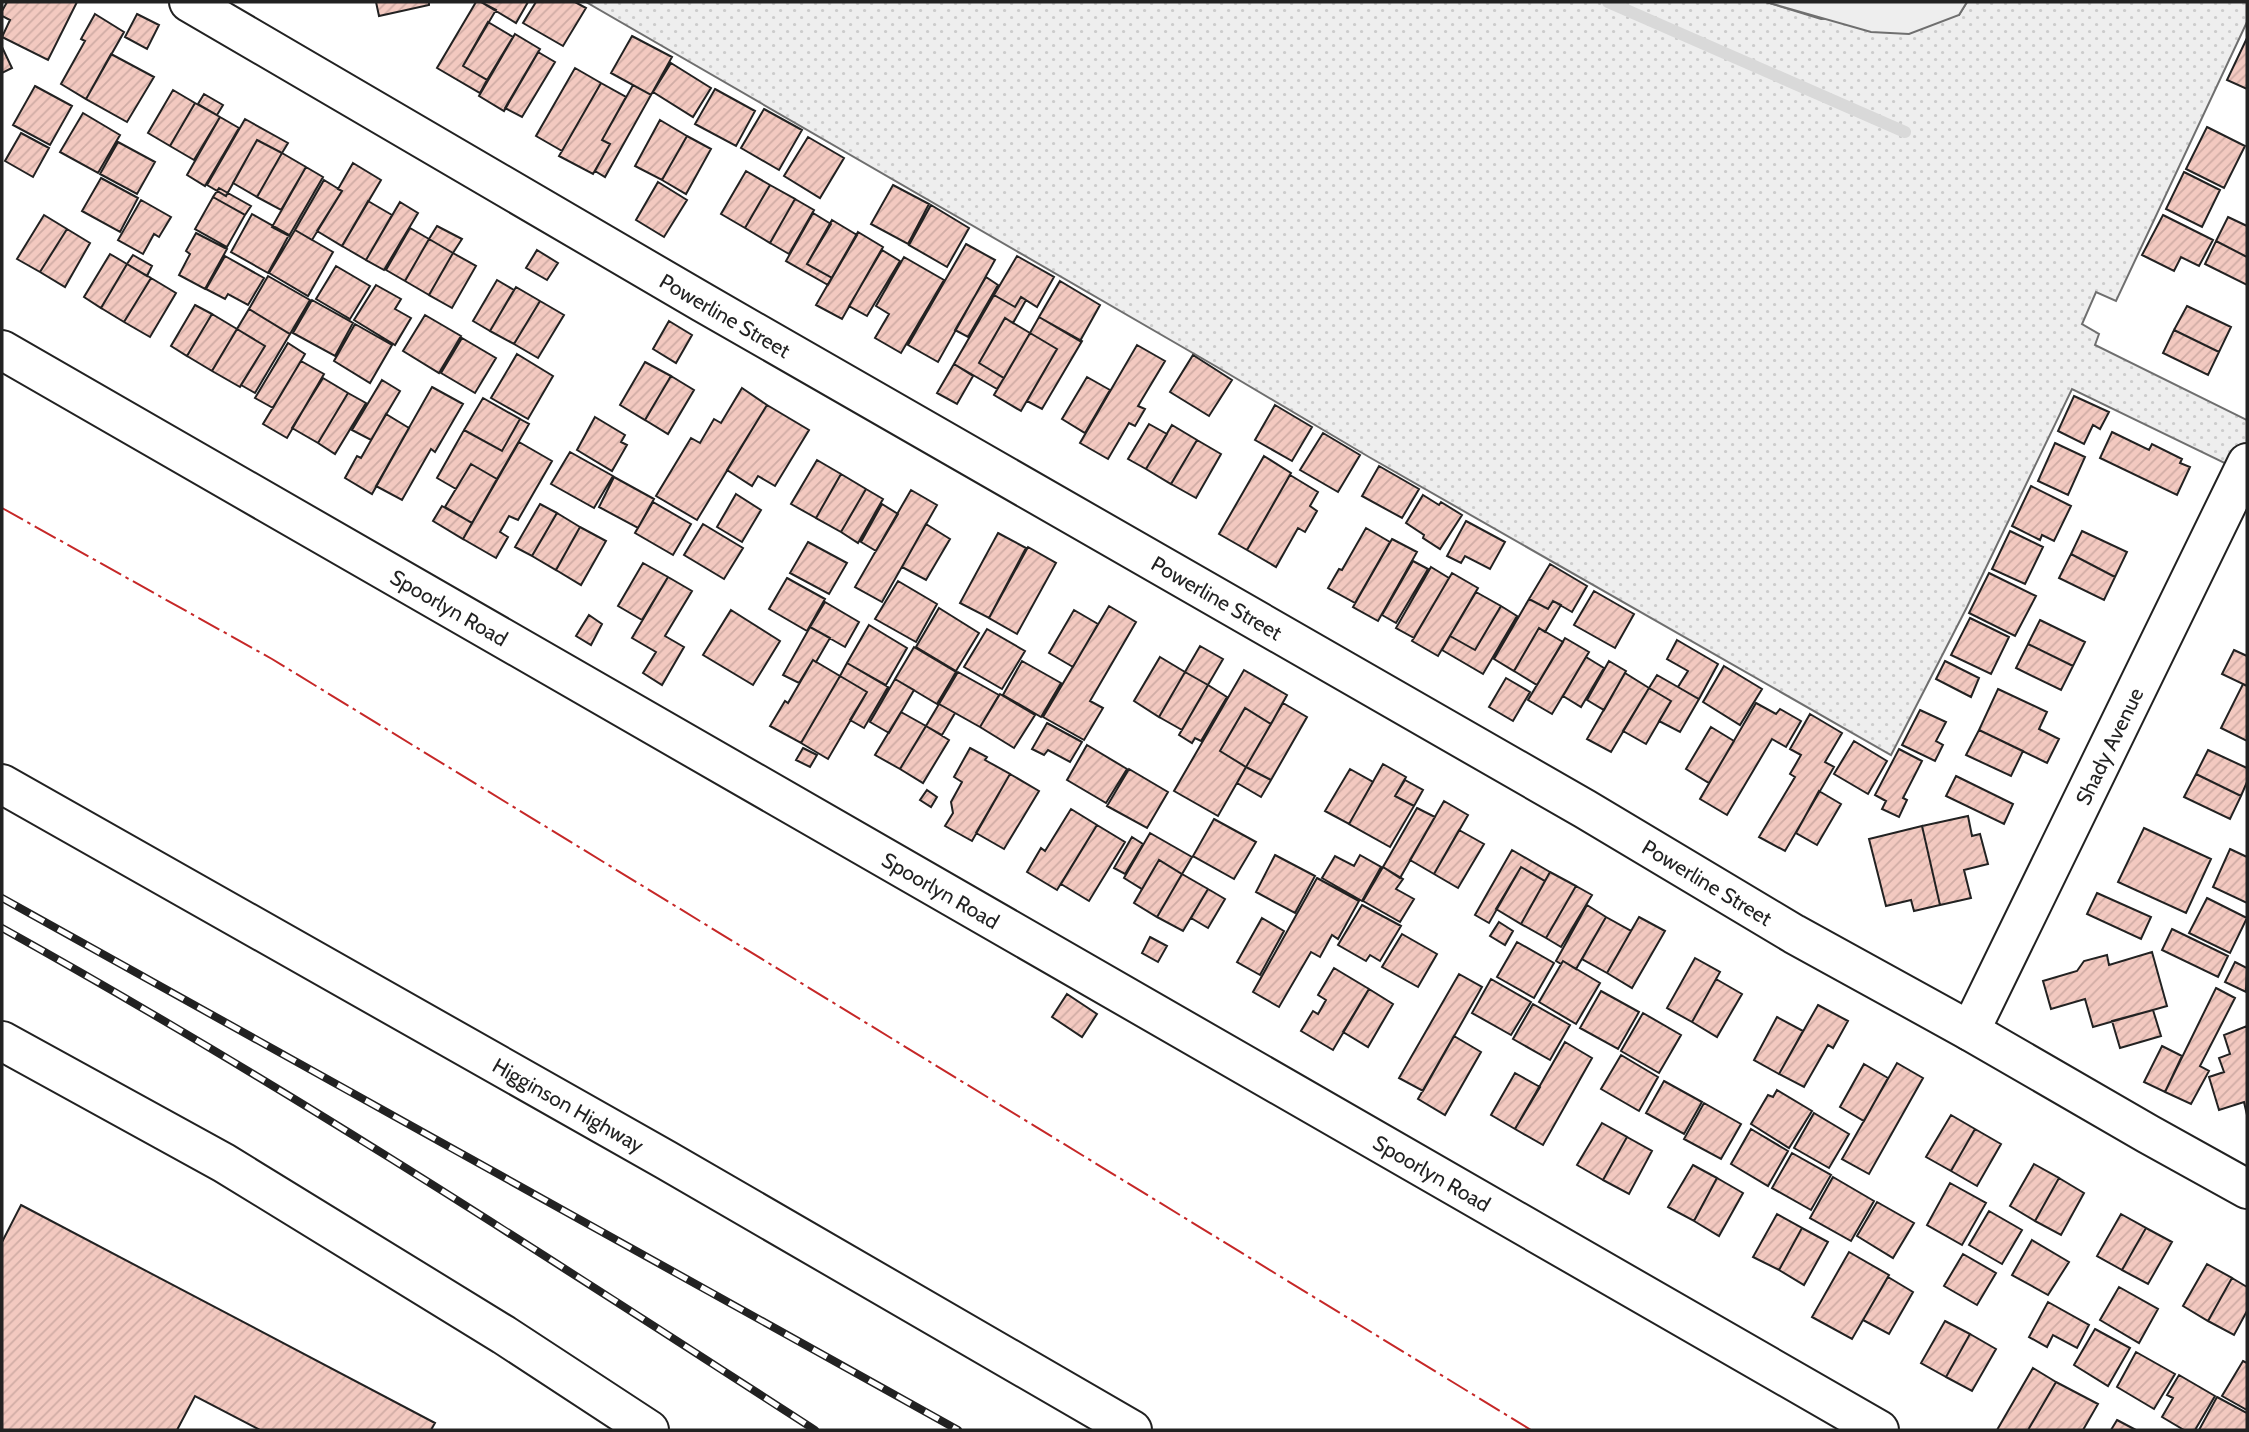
<svg xmlns="http://www.w3.org/2000/svg" width="2249" height="1432" font-family="Cabin,sans-serif">
<style>
.grass{fill:url(#grass-dots);stroke:#6f6f6f;stroke-width:2}
.park{fill:#eee;stroke:#6f6f6f;stroke-width:2}
.lines{fill:none;stroke-linecap:round;stroke-linejoin:round}
.stream{stroke:#d9d9d9;stroke-width:12}
.building{fill:url(#building-hatch);stroke:#222;stroke-width:2}
.minor-casing{stroke:#222;stroke-width:42}
.trunk-casing{stroke:#222;stroke-width:42}
.minor{stroke:#fff;stroke-width:38}
.trunk{stroke:#fff;stroke-width:38}
.rail-casing{stroke:#222;stroke-width:8}
.rail{stroke:#fff;stroke-width:5;stroke-dasharray:16;stroke-linecap:butt}
.power{stroke:#c62828;stroke-width:2;stroke-dasharray:24 5 3.5 5;stroke-linecap:butt}
.labels{text-anchor:middle;dominant-baseline:central;stroke-width:5;stroke-linejoin:round;paint-order:stroke}
.street-label{font-size:21px;fill:#222;stroke:#fff}
</style>
<defs>
<pattern id="grass-dots" width="8" height="8" patternUnits="userSpaceOnUse" patternTransform="scale(1.75)"><rect width="8" height="8" fill="#eee"/><path d="M2 2h.1M6 6h.1" fill="none" stroke="#ccc" stroke-width="1.8" stroke-linecap="round"/></pattern>
<pattern id="building-hatch" width="6" height="6" patternUnits="userSpaceOnUse" patternTransform="scale(1.75)"><rect width="6" height="6" fill="#f3c9c0"/><path d="M-1 1l2-2M0 6l6-6M5 7l2-2" fill="none" stroke="#d0aca5"/></pattern>
</defs>
<rect width="100%" height="100%" fill="#fff"/>
<path class="grass" d="M586,2H1766L1821,19L1959,15L1967,2H2247V22L2116,301L2096,292L2082,324L2099,334L2095,345L2247,420V458L2241,471L2072,389L1967,607L1891,755L1369,457L1217,367Z"/>
<path class="park" d="M1766,2H1967L1959,15L1909,34L1871,32Z"/>
<g class="lines">
<path class="stream" d="M1608,2L1905,132"/>
</g>
<path class="building" d="M7,2H77L48,60L2,37L10,20L2,16V11Z
M376,2H429V5L379,16Z
M476,2H481L496,10L463,66L487,80L480,93L437,68Z
M481,2H528L516,23Z
M536,2H575L586,8L563,46L523,23Z
M95,14L124,32L86,99L61,84L85,41L81,39Z
M137,14L159,25L147,49L125,37Z
M488,22L513,37L487,80L463,66Z
M515,34L540,49L504,111L479,96Z
M632,36L672,57L651,95L611,73Z
M2247,38V89L2227,80Z
M2,47L12,68L2,73Z
M538,52L555,62L522,117L505,108Z
M111,54L154,77L127,122L86,99Z
M671,63L711,88L693,117L653,92Z
M575,68L601,83L562,151L536,136Z
M601,83L626,97L602,140L610,144L593,174L559,156Z
M633,85L651,95L605,177L595,171L610,144L602,140Z
M35,86L72,106L50,145L13,125Z
M715,89L755,111L736,146L695,124Z
M173,90L195,103L170,146L148,133Z
M204,94L223,105L217,115L198,104Z
M195,103L220,117L194,160L170,146Z
M764,109L802,130L779,170L741,148Z
M83,113L120,135L98,173L60,152Z
M220,117L239,128L205,186L187,175Z
M245,119L288,143L282,153L257,140L226,196L207,185Z
M660,120L687,136L662,180L635,166Z
M2207,127L2245,146L2224,188L2186,169Z
M21,133L49,148L33,177L5,161Z
M687,136L711,149L686,194L662,180Z
M808,137L844,158L820,198L784,176Z
M257,140L282,153L257,197L233,183Z
M118,142L155,162L137,194L100,174Z
M282,153L306,167L281,210L257,197Z
M353,163L381,180L342,246L317,231L342,191L338,189Z
M306,167L323,177L289,236L272,227Z
M746,171L770,185L745,228L721,214Z
M2184,172L2220,190L2202,227L2166,209Z
M101,178L138,198L120,232L82,211Z
M324,180L342,191L312,240L295,230Z
M658,182L687,200L664,237L636,220Z
M770,185L795,199L770,243L745,228Z
M893,185L929,204L908,244L871,224Z
M219,188L251,206L245,215L213,197Z
M213,197L245,215L227,247L195,229Z
M795,199L814,210L789,254L770,243Z
M141,200L171,217L159,237L154,234L143,254L118,240Z
M368,201L392,215L366,260L342,246Z
M400,202L418,213L384,270L366,260Z
M931,205L969,228L947,267L909,245Z
M813,213L831,224L807,264L832,278L828,285L786,261Z
M252,214L289,235L268,273L231,252Z
M44,215L67,229L40,272L17,259Z
M2163,215L2213,240L2199,266L2181,257L2174,271L2142,255Z
M2228,217L2247,226V257L2216,241Z
M832,220L857,235L832,278L807,264Z
M437,226L462,239L453,253L429,239Z
M410,228L429,239L405,281L386,270Z
M67,229L90,243L65,287L40,272Z
M295,230L333,252L308,296L269,273Z
M858,232L883,247L842,319L816,305Z
M196,233L227,249L205,289L179,275L190,254L186,251Z
M429,239L453,253L429,295L405,281Z
M2216,241L2247,257V285L2205,264Z
M966,244L995,260L938,362L908,345Z
M537,250L558,263L547,280L526,268Z
M882,250L900,261L867,316L849,306Z
M453,253L476,266L452,308L429,295Z
M110,254L127,264L101,308L84,297Z
M133,255L152,266L147,276L127,264Z
M225,256L264,278L248,305L228,294L225,299L206,289Z
M1017,256L1054,277L1037,307L1021,297L1015,307L994,295Z
M904,257L944,280L901,353L875,338L889,314L876,306Z
M127,264L151,278L124,322L101,308Z
M336,266L370,286L350,319L316,299Z
M268,276L310,300L290,334L249,309Z
M986,277L998,285L968,337L955,330Z
M151,278L176,293L150,337L124,322Z
M497,280L514,290L490,331L473,321Z
M1060,281L1100,305L1080,341L1039,317Z
M376,285L401,299L395,309L411,318L395,345L354,320Z
M516,287L540,301L514,344L490,331Z
M994,295L1015,307L1021,297L1026,300L1013,323L1005,318L979,363L1004,378L997,389L954,364Z
M312,300L353,323L335,356L293,333Z
M540,301L564,315L538,358L514,344Z
M195,305L212,314L187,356L171,346Z
M2187,306L2231,327L2219,352L2174,330Z
M249,309L290,334L255,393L241,385L265,346L237,329Z
M212,314L237,329L212,371L187,356Z
M425,315L461,336L439,373L403,351Z
M1039,317L1082,341L1042,409L1027,401L1057,349L1030,333Z
M1005,318L1030,333L1004,378L979,363Z
M669,321L692,335L676,363L653,349Z
M355,324L392,345L370,383L334,361Z
M237,329L265,346L240,387L212,371Z
M2174,330L2219,352L2208,375L2163,353Z
M1030,333L1057,349L1021,411L994,395Z
M462,338L496,358L475,393L441,373Z
M288,343L305,354L273,408L255,398Z
M1137,345L1165,361L1138,406L1145,409L1135,426L1129,423L1108,459L1080,443Z
M517,354L553,376L528,419L491,398Z
M1193,355L1232,380L1209,416L1170,392Z
M301,361L324,374L287,438L263,424Z
M645,362L671,376L645,420L620,405Z
M954,364L973,376L957,404L937,393Z
M671,376L694,390L668,434L645,420Z
M1087,377L1110,390L1085,433L1062,419Z
M323,378L348,393L318,443L292,428Z
M382,380L400,391L371,440L352,430Z
M432,387L463,404L435,452L431,449L402,500L376,486Z
M742,388L767,405L697,520L656,496L691,438L700,443L714,419L721,423Z
M348,393L366,403L335,454L318,443Z
M2074,396L2109,412L2100,429L2093,425L2084,444L2058,431Z
M483,398L520,419L502,451L464,430Z
M767,405L809,430L775,486L758,476L752,486L727,470Z
M1275,405L1312,427L1292,461L1255,440Z
M386,414L409,428L372,494L345,478L357,456L361,458Z
M595,417L625,435L621,442L627,445L612,471L577,450Z
M520,419L529,424L497,479L471,464L456,489L437,478L464,430L502,451Z
M1149,424L1167,434L1146,469L1128,459Z
M1172,425L1197,440L1171,484L1146,469Z
M2112,432L2149,450L2152,444L2182,459L2180,463L2190,467L2177,495L2100,458Z
M1323,433L1360,455L1338,492L1300,470Z
M1197,440L1221,454L1196,498L1171,484Z
M519,442L552,461L518,520L509,516L500,532L508,537L496,558L463,539Z
M2055,443L2085,457L2068,495L2038,481Z
M570,452L613,476L594,508L551,484Z
M1264,456L1291,473L1247,550L1219,534Z
M817,460L841,474L816,518L791,504Z
M471,464L497,479L472,523L445,507Z
M1379,466L1419,489L1402,518L1362,496Z
M841,474L866,489L841,532L816,518Z
M1290,475L1318,492L1310,506L1317,511L1305,532L1298,528L1276,567L1247,550Z
M614,477L654,499L638,528L599,507Z
M2031,486L2071,506L2054,541L2042,535L2040,540L2012,526Z
M866,489L883,499L858,543L841,532Z
M911,490L937,505L882,602L855,587Z
M736,494L761,510L742,542L717,527Z
M1423,495L1439,505L1441,502L1462,515L1440,549L1423,538L1424,535L1406,523Z
M653,502L691,524L673,555L635,533Z
M540,504L557,513L532,556L515,547Z
M882,504L898,514L876,551L861,542Z
M442,506L472,523L463,539L433,521Z
M557,513L580,527L556,570L532,556Z
M1466,521L1505,542L1490,569L1465,556L1461,563L1447,556Z
M703,524L743,548L724,579L684,555Z
M926,524L950,539L926,580L902,567Z
M580,527L606,541L581,585L556,570Z
M1366,528L1390,542L1355,603L1328,588L1339,569L1342,570Z
M2010,531L2043,547L2025,584L1992,569Z
M2082,531L2127,552L2115,577L2071,554Z
M998,533L1026,548L989,618L960,603Z
M1392,539L1417,552L1378,621L1353,607Z
M808,542L847,563L829,594L790,573Z
M1028,547L1056,563L1017,634L989,618Z
M2071,554L2115,577L2104,600L2059,578Z
M1413,561L1428,569L1396,623L1382,615Z
M643,563L668,577L642,620L618,606Z
M1550,564L1587,586L1572,612L1553,601L1548,609L1529,599Z
M1431,567L1449,578L1414,638L1396,628Z
M1452,573L1478,588L1438,656L1412,641Z
M1989,573L2036,596L2015,636L1969,613Z
M668,577L692,591L665,636L684,647L662,685L643,673L656,652L632,638Z
M787,578L825,599L807,631L769,609Z
M898,581L937,604L916,642L875,619Z
M1594,591L1634,614L1615,648L1574,625Z
M1476,592L1501,606L1475,650L1450,636Z
M1529,599L1548,609L1553,601L1561,605L1545,632L1539,628L1514,671L1494,659Z
M825,602L859,622L845,647L810,627Z
M1109,606L1136,622L1090,701L1103,708L1084,740L1043,717Z
M1501,606L1517,616L1483,674L1442,650L1450,636L1475,650Z
M939,608L979,633L956,671L916,647Z
M731,610L780,641L753,685L703,655Z
M1074,610L1098,624L1073,667L1049,653Z
M589,615L602,624L591,645L576,636Z
M1970,618L2009,637L1991,674L1951,655Z
M2040,620L2085,642L2073,666L2028,644Z
M869,625L907,648L886,685L847,663Z
M810,627L830,638L816,662L813,660L799,683L783,675Z
M1539,628L1563,642L1537,685L1514,671Z
M987,629L1025,651L1002,689L964,667Z
M1565,638L1589,652L1552,714L1528,700Z
M1677,640L1718,664L1699,699L1678,687L1688,671L1667,659Z
M2028,644L2073,666L2061,690L2016,668Z
M1200,646L1223,659L1208,685L1185,672Z
M914,647L956,672L937,704L895,679Z
M2234,650L2247,656V686L2222,674Z
M1160,657L1185,672L1159,717L1134,701Z
M1586,657L1604,668L1581,707L1563,696Z
M813,660L840,676L801,743L770,726L785,701L788,703Z
M1022,661L1061,683L1041,717L1003,695Z
M1609,661L1626,671L1604,710L1587,700Z
M1945,661L1979,678L1971,697L1936,679Z
M847,663L888,687L864,728L850,720L867,692L840,676Z
M1724,666L1762,689L1740,725L1703,702Z
M1244,670L1287,695L1271,724L1245,708L1220,751L1246,767L1218,816L1174,791Z
M958,672L999,695L980,727L939,704Z
M1185,672L1208,685L1182,730L1159,717Z
M1625,673L1649,688L1611,752L1587,739Z
M1657,675L1699,699L1680,732L1659,721L1671,701L1649,688Z
M840,676L867,692L828,759L801,743Z
M1506,678L1530,692L1513,721L1489,707Z
M895,679L914,690L889,733L870,722Z
M2243,684L2247,686V741L2221,728Z
M1208,685L1227,697L1201,741L1195,738L1192,743L1179,735Z
M1649,688L1671,701L1646,744L1623,731Z
M1998,689L2047,712L2039,729L2059,739L2047,763L1979,730Z
M1000,694L1035,715L1014,748L980,727Z
M1283,703L1307,717L1271,780L1246,767Z
M1756,703L1776,714L1780,709L1801,721L1786,747L1772,739L1727,815L1700,799Z
M939,704L955,713L942,735L926,726Z
M1245,708L1271,724L1246,767L1220,751Z
M1920,710L1946,722L1936,741L1943,745L1935,761L1902,745Z
M901,712L926,726L900,769L875,755Z
M1810,714L1842,733L1825,762L1834,767L1785,851L1759,837L1795,777L1790,774L1801,755L1790,749Z
M1047,723L1082,742L1070,762L1048,750L1044,755L1032,749Z
M926,726L949,740L923,783L900,769Z
M1711,727L1734,741L1709,783L1686,769Z
M1979,730L2023,751L2011,776L1966,755Z
M1854,741L1887,761L1868,794L1834,774Z
M1087,745L1127,769L1106,803L1067,780Z
M803,748L817,755L810,767L796,760Z
M970,748L987,757L985,760L1010,774L972,841L945,826L953,813L951,802L962,782L954,777Z
M1899,749L1922,761L1903,798L1907,800L1899,817L1882,809L1886,801L1875,795Z
M2208,750L2247,768V782L2241,796L2196,774Z
M1383,764L1406,777L1395,796L1414,806L1390,847L1349,824Z
M1246,767L1271,780L1261,797L1237,783Z
M1129,769L1168,792L1147,828L1107,806Z
M1350,769L1373,782L1349,824L1325,811Z
M1010,774L1039,791L1004,849L976,833Z
M2196,774L2241,796L2230,819L2184,797Z
M1956,776L2013,804L2004,824L1946,796Z
M1405,780L1423,790L1414,806L1395,796Z
M927,790L937,797L931,807L920,800Z
M1819,791L1841,804L1817,845L1796,833Z
M1444,801L1468,815L1434,874L1410,860Z
M1417,808L1435,817L1400,878L1383,867Z
M1071,809L1097,825L1057,890L1027,872L1041,848L1045,851Z
M1968,816L1972,836L1980,834L1988,864L1964,870L1971,898L1940,905L1922,826Z
M1214,819L1256,842L1234,879L1193,856Z
M1097,825L1125,842L1089,901L1061,884Z
M1922,826L1940,905L1914,911L1911,900L1886,906L1869,839Z
M2144,828L2211,859L2186,913L2118,882Z
M1459,830L1484,844L1458,888L1434,874Z
M1150,833L1192,857L1182,874L1159,860L1142,889L1124,878Z
M1132,837L1143,844L1125,874L1114,868Z
M2230,849L2247,857V903L2213,887Z
M1512,850L1550,872L1545,881L1521,867L1489,923L1475,915Z
M1275,855L1315,876L1295,913L1256,892Z
M1360,855L1381,867L1362,901L1322,878L1335,856L1354,866Z
M1159,860L1182,874L1157,917L1134,903Z
M1383,867L1403,879L1396,889L1414,899L1400,922L1363,901Z
M1521,867L1545,881L1521,924L1496,909Z
M1550,872L1576,886L1546,938L1521,924Z
M1182,874L1208,889L1183,931L1157,917Z
M1317,878L1359,901L1338,939L1332,935L1320,957L1311,952L1279,1007L1253,992Z
M1576,886L1592,895L1561,947L1546,938Z
M1208,889L1225,899L1208,928L1191,918Z
M2097,893L2151,917L2141,939L2087,914Z
M2207,898L2247,918L2230,953L2189,933Z
M1362,905L1401,926L1380,961L1370,955L1366,961L1338,945Z
M1587,905L1606,917L1576,969L1563,961L1561,964L1556,961Z
M1606,917L1631,931L1607,973L1582,959Z
M1639,917L1665,931L1632,988L1607,973Z
M1262,918L1284,931L1260,975L1237,962Z
M1499,922L1513,931L1505,945L1490,936Z
M2172,929L2228,956L2218,977L2162,950Z
M1402,934L1437,954L1418,987L1382,967Z
M1150,937L1167,946L1158,962L1142,953Z
M1517,942L1554,963L1534,998L1497,977Z
M2152,952L2167,1006L2093,1027L2085,999L2051,1009L2043,981L2077,971L2084,961L2107,955L2109,965Z
M1695,958L1720,972L1692,1022L1667,1008Z
M1563,961L1600,983L1576,1024L1539,1002Z
M2235,962L2247,968L2246,992L2225,982Z
M1334,968L1369,989L1333,1050L1301,1031L1313,1011L1318,1014L1326,1000L1318,995Z
M1459,974L1482,987L1423,1091L1399,1078Z
M1491,979L1531,1002L1511,1035L1472,1013Z
M1716,979L1742,994L1717,1037L1692,1022Z
M2216,988L2235,998L2200,1066L2209,1071L2191,1104L2165,1092Z
M1369,989L1393,1004L1368,1047L1343,1032Z
M1601,991L1639,1012L1618,1049L1580,1028Z
M1067,994L1097,1014L1082,1037L1052,1017Z
M1533,1004L1570,1025L1550,1060L1513,1039Z
M1818,1005L1848,1021L1833,1048L1828,1045L1804,1087L1779,1074Z
M2153,1010L2161,1036L2120,1048L2112,1021Z
M1643,1013L1681,1035L1659,1073L1621,1051Z
M1777,1017L1803,1031L1779,1074L1754,1060Z
M2247,1026V1115L2244,1102L2219,1110L2209,1077L2224,1072L2219,1058L2230,1054L2224,1035Z
M1454,1036L1481,1052L1445,1115L1418,1099Z
M1565,1042L1592,1058L1543,1145L1515,1129Z
M2162,1046L2182,1056L2165,1092L2144,1082Z
M1621,1055L1658,1077L1639,1111L1601,1089Z
M1897,1063L1923,1078L1869,1174L1842,1159Z
M1864,1064L1888,1078L1864,1121L1840,1107Z
M1515,1073L1540,1087L1515,1129L1491,1115Z
M1664,1081L1702,1102L1684,1134L1646,1113Z
M1777,1090L1812,1111L1789,1148L1751,1124L1768,1095L1773,1097Z
M1704,1103L1741,1124L1721,1159L1684,1139Z
M1814,1113L1849,1134L1829,1168L1794,1148Z
M1951,1115L1975,1129L1951,1171L1926,1157Z
M1602,1123L1627,1137L1603,1180L1577,1165Z
M1751,1129L1788,1151L1768,1186L1731,1164Z
M1975,1129L2001,1144L1977,1186L1951,1171Z
M1627,1137L1652,1151L1629,1194L1603,1180Z
M1792,1153L1831,1175L1811,1210L1772,1188Z
M2034,1164L2059,1178L2035,1221L2010,1206Z
M1693,1165L1717,1178L1694,1221L1668,1207Z
M1833,1177L1874,1201L1851,1241L1810,1218Z
M1717,1178L1743,1193L1719,1236L1694,1221Z
M2059,1178L2084,1193L2061,1235L2035,1221Z
M1950,1183L1986,1203L1962,1245L1927,1225Z
M1877,1202L1914,1223L1893,1258L1857,1236Z
M21,1205L435,1423L431,1430H260L195,1396L177,1430H2V1242Z
M1989,1211L2022,1230L2002,1264L1969,1245Z
M1777,1214L1802,1228L1779,1270L1753,1257Z
M2121,1214L2146,1228L2122,1270L2097,1256Z
M1802,1228L1828,1242L1804,1285L1779,1270Z
M2146,1228L2172,1242L2148,1284L2122,1270Z
M2032,1240L2069,1262L2048,1295L2012,1275Z
M1849,1252L1889,1275L1852,1339L1812,1317Z
M1963,1254L1996,1273L1977,1305L1944,1286Z
M2207,1264L2232,1278L2208,1321L2183,1306Z
M1888,1277L1913,1292L1889,1334L1863,1320Z
M2232,1278L2247,1287V1311L2234,1335L2208,1321Z
M2119,1287L2158,1309L2139,1343L2100,1320Z
M2048,1302L2089,1325L2077,1348L2053,1335L2047,1347L2029,1337Z
M1945,1321L1970,1334L1946,1377L1921,1363Z
M2095,1329L2130,1348L2108,1386L2074,1365Z
M1970,1334L1996,1349L1972,1391L1946,1377Z
M2136,1352L2175,1374L2154,1409L2117,1387Z
M2243,1361L2247,1363V1410L2222,1396Z
M2033,1368L2056,1382L2028,1430H1997Z
M2179,1375L2215,1396L2195,1430H2184L2162,1417L2173,1398L2167,1395Z
M2056,1382L2098,1404L2083,1430H2028Z
M2217,1397L2247,1413V1430H2199Z
M2117,1420L2136,1430H2111Z"/>
<g class="lines">
<g class="minor-casing">
<g id="minor">
<path id="s1" d="M189,2L702,302L1585,809L1794,934L1970,1031L2148,1134L2247,1189"/>
<path id="s2" d="M2,350L1879,1430"/>
<path id="s3" d="M1970,1031L2247,463"/>
</g>
</g>
<g class="trunk-casing">
<g id="trunk">
<path id="s4" d="M2,784L666,1160L1132,1430"/>
<path d="M2,1041L224,1163L504,1335L649,1430"/>
</g>
</g>
<use href="#minor" class="minor"/>
<use href="#trunk" class="trunk"/>
<g class="rail-casing">
<path id="rail" d="M2,898L958,1430
M2,928C281,1083 547,1257 815,1430"/>
</g>
<use href="#rail" class="rail"/>
<path class="power" d="M2,508L272,659L1531,1430"/>
</g>
<g class="labels">
<g class="street-label">
<text stroke="none"><textPath href="#s1" startOffset="621">Powerline Street</textPath></text>
<text stroke="none"><textPath href="#s1" startOffset="1188">Powerline Street</textPath></text>
<text stroke="none"><textPath href="#s2" startOffset="516">Spoorlyn Road</textPath></text>
<text stroke="none"><textPath href="#s3" startOffset="317">Shady Avenue</textPath></text>
<text stroke="none"><textPath href="#s1" startOffset="1755">Powerline Street</textPath></text>
<text stroke="none"><textPath href="#s2" startOffset="1083">Spoorlyn Road</textPath></text>
<text stroke="none"><textPath href="#s4" startOffset="651">Higginson Highway</textPath></text>
<text stroke="none"><textPath href="#s2" startOffset="1650">Spoorlyn Road</textPath></text>
</g>
</g>
<rect width="2249" height="1432" fill="none" stroke="#222222" stroke-width="7"/>
</svg>
